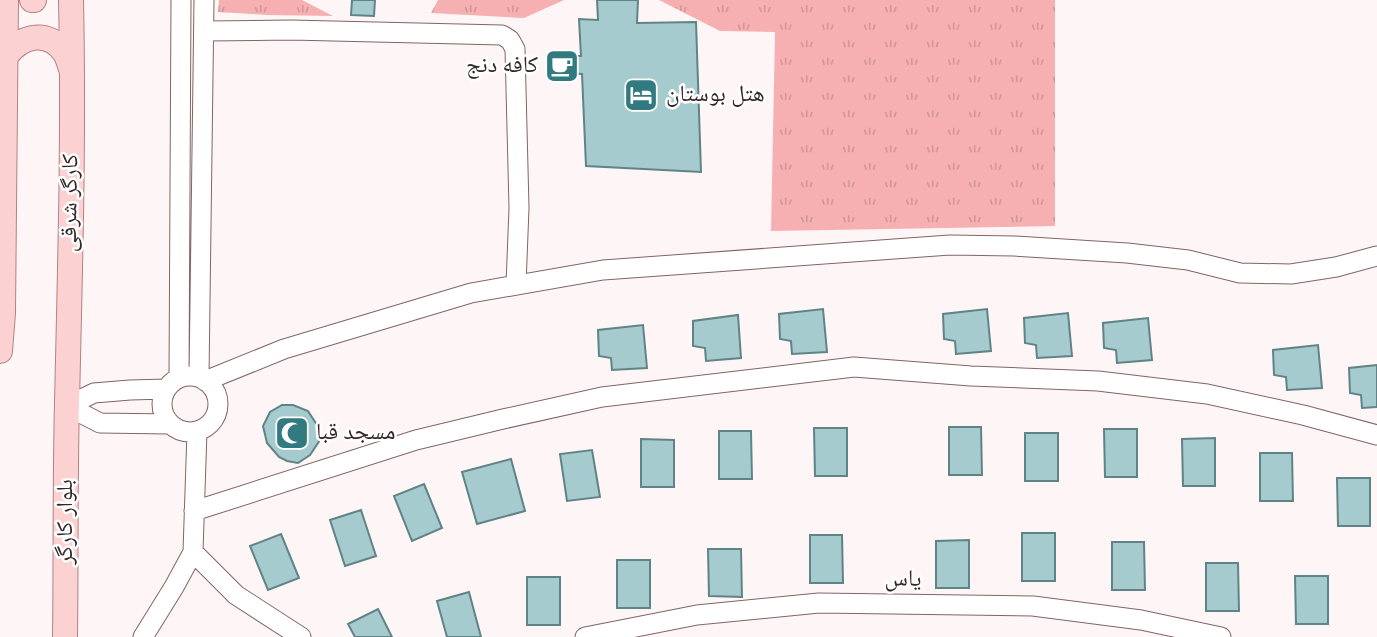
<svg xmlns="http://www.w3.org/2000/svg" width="1377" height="637" font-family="Overpass,'Noto Naskh Arabic',sans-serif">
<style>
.grass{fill:url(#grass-tufts)}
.building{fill:#a6cbce;stroke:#608385;stroke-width:2}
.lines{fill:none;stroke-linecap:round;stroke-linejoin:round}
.minor-casing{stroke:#836464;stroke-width:21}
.major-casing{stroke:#b58182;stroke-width:26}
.minor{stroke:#fff;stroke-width:19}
.major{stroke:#fcd1d1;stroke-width:24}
.labels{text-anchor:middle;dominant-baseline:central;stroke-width:5;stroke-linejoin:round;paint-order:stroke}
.poi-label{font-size:23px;fill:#342727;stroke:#fff;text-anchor:start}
.street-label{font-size:23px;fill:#342727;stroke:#fff}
</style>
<defs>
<pattern id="grass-tufts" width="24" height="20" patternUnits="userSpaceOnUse" patternTransform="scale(1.75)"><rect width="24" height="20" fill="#f7b0b1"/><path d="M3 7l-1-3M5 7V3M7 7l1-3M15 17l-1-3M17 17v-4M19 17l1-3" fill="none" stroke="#d49798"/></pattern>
</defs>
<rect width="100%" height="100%" fill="#fef6f6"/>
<path class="grass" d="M219,0H302L333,16L267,15L218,12Z
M438,0H564L524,18L431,13Z
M659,0H1055V226L771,231L775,32L720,31Z"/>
<path class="building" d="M352,0H375L374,16L351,15Z
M597,0H638L637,23L696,22L701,172L586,166L582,74L549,72L552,55L581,56L579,19L598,20Z
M823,309L827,352L792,354L791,341L780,339L779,314Z
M987,309L991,351L956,354L955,341L944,339L943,314Z
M1068,313L1072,356L1037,358L1036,345L1025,343L1024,318Z
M738,315L741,358L706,361L705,348L693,346V321Z
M1148,318L1152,360L1117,363L1116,350L1104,348L1103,323Z
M643,325L647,368L612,370L611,358L599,356L598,330Z
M1318,345L1322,388L1287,390L1286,377L1274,375L1273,350Z
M1377,365V407L1362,408L1361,395L1350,393L1349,368Z
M282,405H293L308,411L317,425L320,440L310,455L298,463L287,461L279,457L267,443L263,426L270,412Z
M949,427H981L982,475H949Z
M814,428H847V476H815Z
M1104,429H1137V477H1105Z
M719,431H751L752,479H719Z
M1025,433H1058V481H1025Z
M1215,438V486H1183L1182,439Z
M641,439L674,440V487H641Z
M592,450L600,497L567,501L560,454Z
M1260,453H1292L1293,501H1260Z
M511,459L525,511L477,524L462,472Z
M1337,478H1370V526H1338Z
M424,484L442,528L412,541L394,496Z
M361,510L376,556L345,566L330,520Z
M1022,533H1055V581H1022Z
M281,534L299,578L268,590L250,546Z
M810,535H842L843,583H810Z
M969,540V588H936V541Z
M1112,542H1144L1145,590H1112Z
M708,549H741L742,597L709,596Z
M617,560H650V608H617Z
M1206,563H1238L1239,611H1206Z
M1295,576H1328V624H1296Z
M527,577H560V625H527Z
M469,592L481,637H447L437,601Z
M378,609L392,637H355L348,624Z"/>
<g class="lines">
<g class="minor-casing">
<path id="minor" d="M204,31L291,30L502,35L510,40L515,49L519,208L516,285
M162 404a28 28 0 1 1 56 0a28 28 0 1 1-56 0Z
M199,377L204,0
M179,378L181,0
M205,381L284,349L471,293L603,270L950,245L1014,246L1127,253L1188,260L1240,273L1291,274L1336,267L1377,256
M67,406L100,423L170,424
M67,406L94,393L130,390L166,389
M194,511L416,440L503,419L602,397L854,367L971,376L1098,381L1207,394L1303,415L1377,435
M193,552L236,595L301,637
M143,637L174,587L193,552L197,431
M585,637L697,615L819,603L1033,606L1141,620L1221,637"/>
</g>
<g class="major-casing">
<path id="major" d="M32,0H34
M6,56C22,35 48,29 65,53C68,58 69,64 71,69
M0,351L3,313L6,0
M65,637C66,559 65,481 67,403C70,269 74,134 71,0"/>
</g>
<use href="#minor" class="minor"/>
<use href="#major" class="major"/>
</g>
<defs>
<g id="cafe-square" transform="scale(1.75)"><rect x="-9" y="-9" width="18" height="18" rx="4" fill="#317a7f" stroke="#fff"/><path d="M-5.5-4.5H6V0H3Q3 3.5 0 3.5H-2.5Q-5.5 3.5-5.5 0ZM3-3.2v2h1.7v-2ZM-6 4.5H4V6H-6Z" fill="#fff"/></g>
<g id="hotel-square" transform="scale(1.75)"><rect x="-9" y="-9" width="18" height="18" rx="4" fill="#317a7f" stroke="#fff"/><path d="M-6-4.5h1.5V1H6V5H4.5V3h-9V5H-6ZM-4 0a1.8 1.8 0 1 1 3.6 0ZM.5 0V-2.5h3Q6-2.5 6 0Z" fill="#fff"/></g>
<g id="mosque-square" transform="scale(1.75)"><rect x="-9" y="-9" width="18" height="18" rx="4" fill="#317a7f" stroke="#fff"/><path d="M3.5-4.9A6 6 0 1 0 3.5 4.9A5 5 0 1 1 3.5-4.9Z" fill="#fff"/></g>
</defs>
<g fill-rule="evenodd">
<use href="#cafe-square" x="562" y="66"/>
<use href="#hotel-square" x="641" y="95"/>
<use href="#mosque-square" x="292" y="433"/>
</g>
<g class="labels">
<g class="poi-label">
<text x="538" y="66" text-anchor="end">کافه دنج</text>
<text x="666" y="95">هتل بوستان</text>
<text x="316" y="433">مسجد قبا</text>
</g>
<g class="street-label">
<text transform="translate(71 203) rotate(-89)">کارگر شرقی</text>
<text transform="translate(66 522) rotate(-90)">بلوار کارگر</text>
<text transform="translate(903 580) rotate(1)">یاس</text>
</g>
</g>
</svg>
